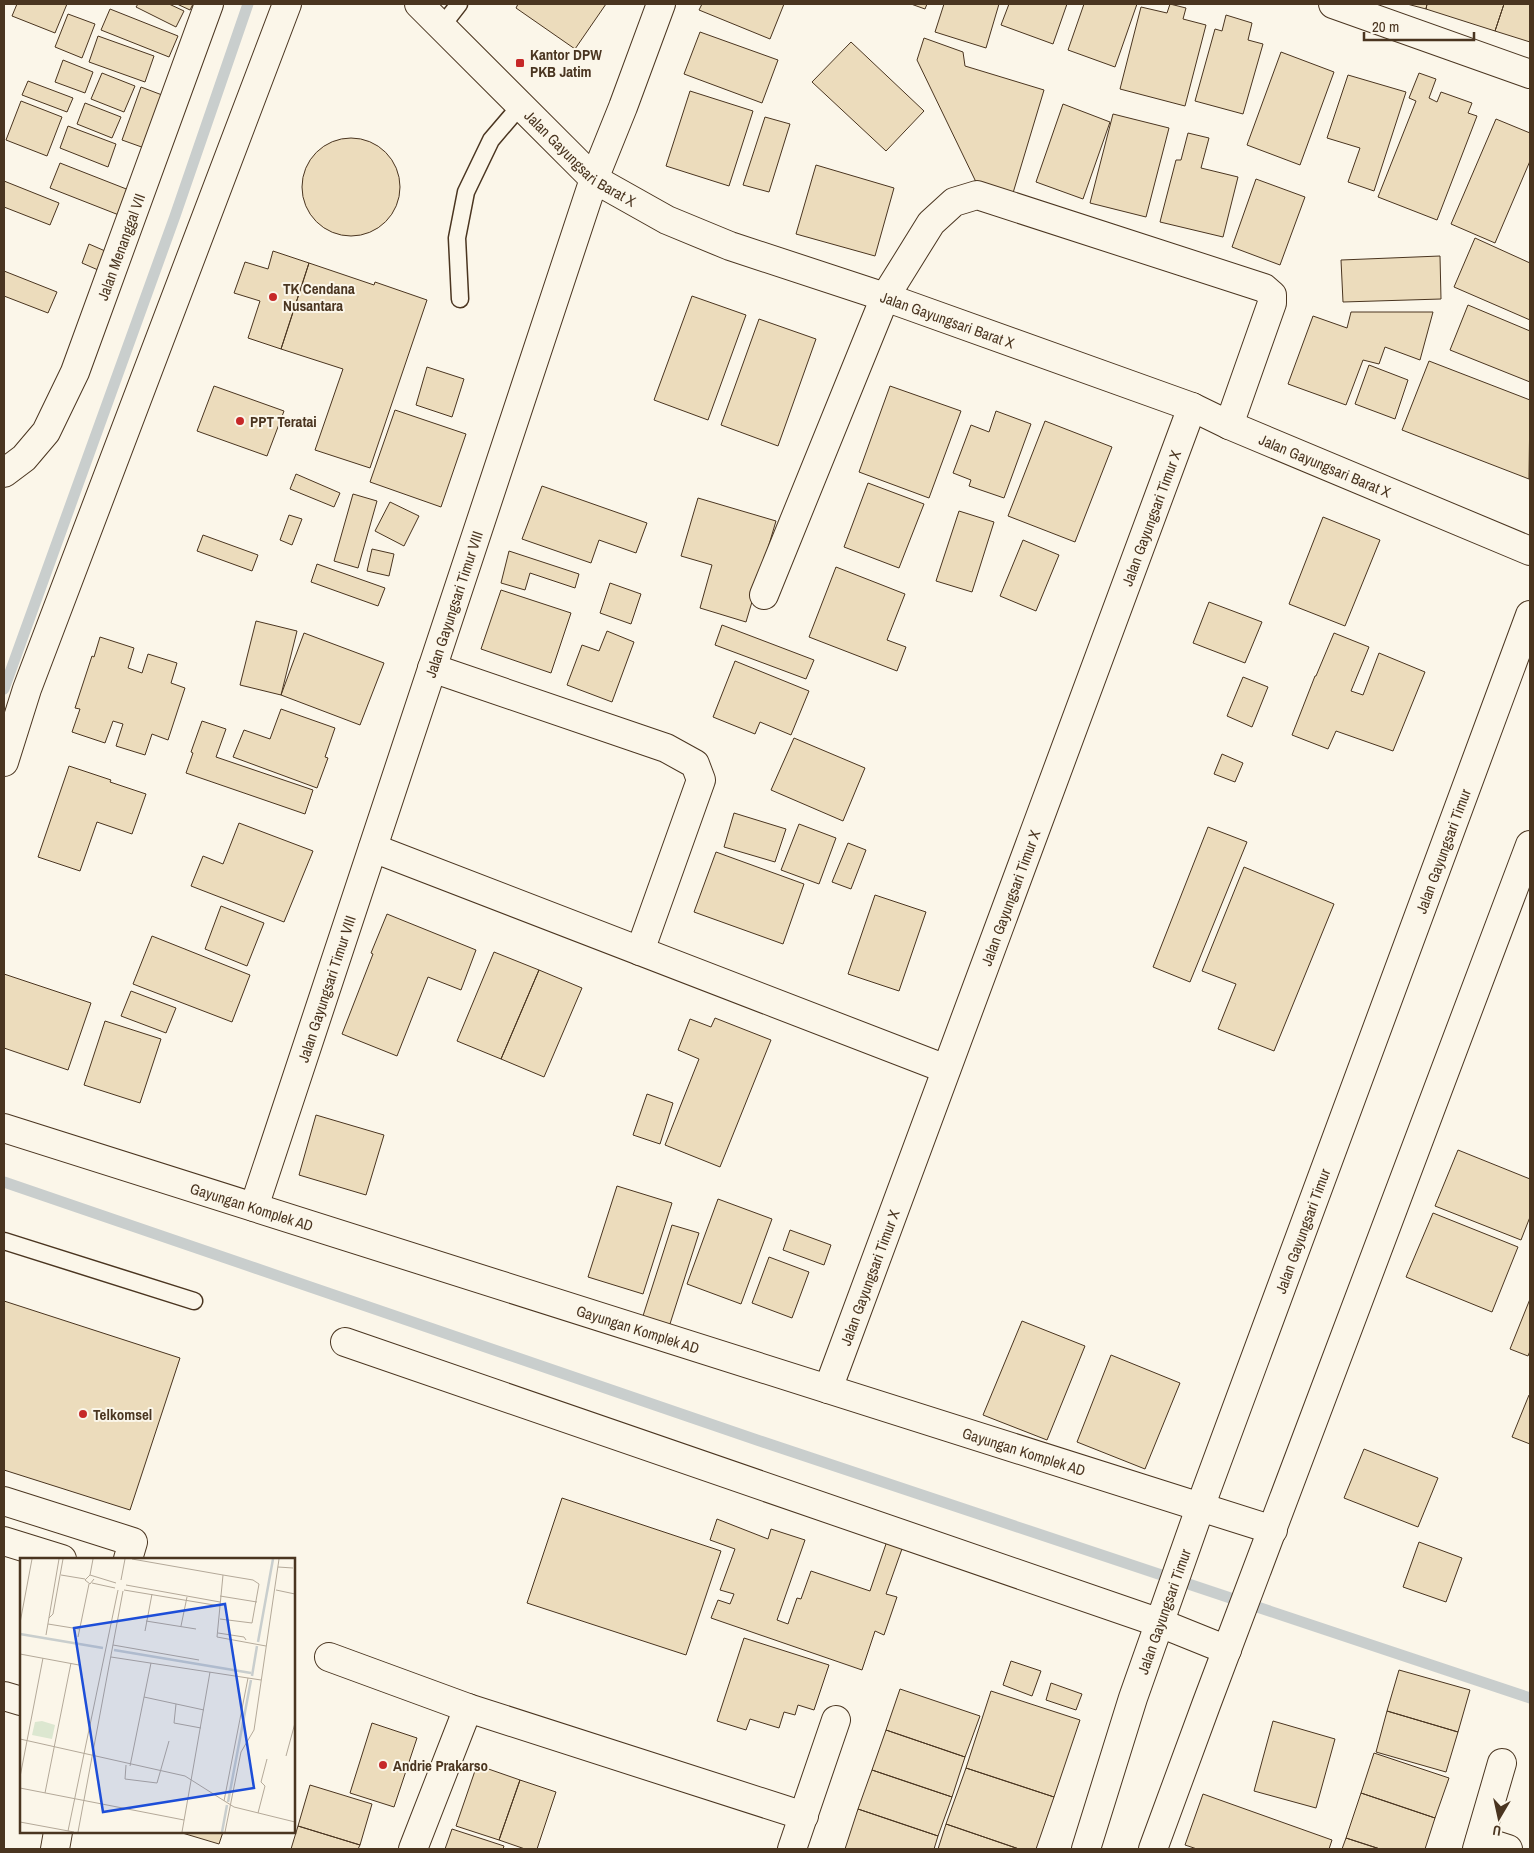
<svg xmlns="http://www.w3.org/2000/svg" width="1534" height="1853" font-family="'Archivo Narrow',sans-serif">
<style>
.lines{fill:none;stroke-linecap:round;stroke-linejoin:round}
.stream{stroke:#c9cecd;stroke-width:11}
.building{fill:#ecdcbc;stroke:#4a3520}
.lane-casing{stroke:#4a3520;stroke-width:19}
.street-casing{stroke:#4a3520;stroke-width:30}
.secondary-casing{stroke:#4a3520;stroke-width:30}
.lane{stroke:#fbf6e9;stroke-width:16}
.street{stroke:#fbf6e9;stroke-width:28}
.secondary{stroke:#fbf6e9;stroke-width:28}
.poi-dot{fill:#c62828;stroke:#fbf6e9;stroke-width:2}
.labels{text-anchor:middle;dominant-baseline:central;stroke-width:4;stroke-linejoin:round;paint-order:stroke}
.poi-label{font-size:15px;font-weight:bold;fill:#4a3520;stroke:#fbf6e9;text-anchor:start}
.street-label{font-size:15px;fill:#4a3520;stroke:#fbf6e9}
.inset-river{fill:none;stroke:#c9cecd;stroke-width:2.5}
.inset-road{fill:none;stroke:#b4a999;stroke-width:1}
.view{fill:#1d4ed8;fill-opacity:0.15;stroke:#1d4ed8;stroke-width:2.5}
.inset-edge{fill:none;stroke:#4a3520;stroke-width:2.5}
</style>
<rect width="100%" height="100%" fill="#fbf6e9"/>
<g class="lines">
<path class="stream" d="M4,689L175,216L248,4
M4,1182L757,1440L1530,1698"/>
</g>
<path class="building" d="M17,4H67L55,33L12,16Z
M138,4H169L184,11L176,27L136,7Z
M177,4H193L190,10Z
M518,4H606L575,49L516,8Z
M702,4H784L770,39L699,10Z
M911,4H927L925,9Z
M944,4H999L986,48L935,32Z
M1009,4H1067L1053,44L1001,25Z
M1084,4H1137L1115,67L1068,50Z
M1170,4L1186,8L1183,19L1206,25L1185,106L1120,89L1141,7L1167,13Z
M1407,4H1427L1426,9Z
M1427,4H1504L1495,31L1426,9Z
M1504,4H1530V42L1495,31Z
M110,9L178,36L169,57L101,30Z
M68,14L95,24L82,58L55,47Z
M1226,15L1252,23L1248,40L1263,44L1243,114L1195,101L1215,29L1222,31Z
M700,32L778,60L762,103L684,74Z
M98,36L154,56L145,82L89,62Z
M924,38L963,52L965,66L1044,90L1013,193L976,182L917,60Z
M851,42L924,111L886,151L812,82Z
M1281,52L1334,72L1300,165L1247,145Z
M63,60L93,72L85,93L55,82Z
M102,73L135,86L124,112L91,99Z
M1419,73L1436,79L1429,98L1437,102L1441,92L1472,103L1468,113L1477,116L1437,220L1378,197L1416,101L1409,98Z
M1348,75L1406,92L1374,191L1348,182L1360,148L1327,138Z
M28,81L73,98L67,112L22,95Z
M141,87L170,98L150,150L122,140Z
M690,91L753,111L729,186L666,166Z
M21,101L62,117L47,156L6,140Z
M85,103L121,117L112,138L77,124Z
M1063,104L1110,122L1083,199L1036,182Z
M1113,114L1169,128L1146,217L1090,203Z
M765,117L790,124L769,192L743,185Z
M1496,119L1530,133V161L1495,243L1451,224Z
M68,126L116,144L108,167L60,148Z
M1188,133L1209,138L1201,168L1238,177L1223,237L1160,222L1176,160H1181Z
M302 187a49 49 0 1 1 98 0a49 49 0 1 1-98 0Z
M60,163L134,192L124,217L50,188Z
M816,165L894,188L875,256L796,234Z
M1256,179L1305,197L1280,265L1232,247Z
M4,181L59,203L50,225L4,207Z
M1475,238L1530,263V320L1454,287Z
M89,244L112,254L105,273L82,263Z
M273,251L309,263L281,349L248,338L260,301L234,293L245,262L268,269Z
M1440,256L1441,299L1343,302L1341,260Z
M309,263L374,285L375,282L427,300L370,468L315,450L343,369L281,349Z
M4,271L57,292L48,313L4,296Z
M692,296L746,315L708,420L654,400Z
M1468,305L1530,331V382L1450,350Z
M1351,312H1433L1420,360L1385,347L1379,364L1363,360L1346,405L1288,384L1313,316L1347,328Z
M759,319L816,339L778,446L721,425Z
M1429,361L1530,400L1529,479L1402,430Z
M1369,365L1408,380L1395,419L1355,404Z
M427,367L464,379L452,417L416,405Z
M214,386L284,411L267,456L197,431Z
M890,386L961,411L929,498L859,472Z
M395,410L466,434L441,507L370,482Z
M996,411L1031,424L1004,498L969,486L971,480L953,473L971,425L989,432Z
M1045,421L1112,447L1075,542L1008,516Z
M296,474L340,493L334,507L290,489Z
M868,483L924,504L899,568L844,547Z
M542,486L647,523L636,553L599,540L591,563L522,539Z
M353,494L377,501L358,568L334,561Z
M698,498L776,521L746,622L700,608L712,565L681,556Z
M390,502L419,516L404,546L375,531Z
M959,511L994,522L972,592L936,581Z
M289,515L302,519L292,545L280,540Z
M1323,517L1380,540L1345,626L1289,604Z
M203,535L258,555L252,571L197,551Z
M1023,540L1059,555L1036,611L1000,596Z
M372,549L394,554L389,576L367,571Z
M509,551L579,574L575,588L530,573L525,590L501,583Z
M317,564L385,588L378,606L311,582Z
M836,567L905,594L887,640L906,647L897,671L809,637Z
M610,583L641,594L631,624L600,613Z
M501,590L571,613L551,673L481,649Z
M1209,602L1262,622L1245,663L1193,643Z
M256,621L297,631L281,695L240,685Z
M722,625L814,660L806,679L715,645Z
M607,631L634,642L612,702L567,685L582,645L599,651Z
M304,633L384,663L360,725L281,695Z
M1334,633L1369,647L1351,691L1363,695L1379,653L1425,672L1393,751L1336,731L1328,749L1292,735L1315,676H1316Z
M100,637L134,648L128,668L142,673L148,654L177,663L171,683L185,688L168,740L152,734L145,755L116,746L123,724L113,721L105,743L72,732L80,709L75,708L92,656L94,657Z
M735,661L809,691L791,735L760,722L755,734L713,717Z
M1243,677L1268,687L1252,727L1227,716Z
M281,709L335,728L325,757L328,758L317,788L233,757L244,730L270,739Z
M202,721L226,729L216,757L313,790L305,814L186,773L193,753L191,752Z
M794,738L865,768L843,821L771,790Z
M1222,754L1243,763L1235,782L1214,774Z
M69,766L111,780L110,782L146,794L132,834L97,822L80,871L38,857Z
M734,813L786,829L775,862L724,847Z
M239,823L313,851L284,922L191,886L203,856L223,864Z
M799,824L836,838L819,884L781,870Z
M1208,827L1247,842L1190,982L1153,967Z
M848,843L866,850L851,889L832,882Z
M716,852L804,884L783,944L694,912Z
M1244,867L1334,904L1274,1051L1218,1029L1236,984L1202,971Z
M875,895L926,912L899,991L848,974Z
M221,906L264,923L247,966L205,949Z
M387,914L476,950L461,990L428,977L397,1056L342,1034L373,954L371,953Z
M152,936L250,975L232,1022L133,984Z
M494,952L539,970L501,1059L457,1041Z
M539,970L582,988L544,1077L501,1059Z
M4,974L91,1003L68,1070L4,1048Z
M131,991L176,1008L166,1033L121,1016Z
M715,1018L771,1040L720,1167L665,1145L699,1059L678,1050L690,1019L711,1027Z
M105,1021L161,1039L140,1103L84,1085Z
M647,1094L673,1103L660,1144L633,1135Z
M316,1115L384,1135L366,1195L299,1175Z
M1458,1150L1530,1179V1217L1521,1240L1435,1206Z
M617,1186L672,1203L643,1294L588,1277Z
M718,1199L772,1219L741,1304L687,1284Z
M1433,1213L1518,1247L1492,1312L1406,1277Z
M672,1225L699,1233L669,1327L642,1319Z
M790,1230L831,1245L824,1265L783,1250Z
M769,1257L809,1272L792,1318L752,1303Z
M1530,1299V1351L1528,1356L1510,1349Z
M4,1301L180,1358L130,1510L4,1470Z
M1022,1321L1085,1346L1047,1440L983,1415Z
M1111,1355L1180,1383L1145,1469L1077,1442Z
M1529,1395L1530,1396V1444L1512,1437Z
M1364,1449L1438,1478L1418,1527L1344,1498Z
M562,1498L721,1551L686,1655L527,1603Z
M717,1519L768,1539L771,1529L805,1540L777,1620L788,1624L797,1598L801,1599L811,1571L870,1591L887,1541L903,1546L886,1594L897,1597L884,1635L875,1631L862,1670L711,1618L718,1600L730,1604L734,1594L720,1590L735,1549L710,1540Z
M1419,1542L1462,1558L1446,1602L1403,1587Z
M744,1638L829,1665L814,1710L798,1705L795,1715L784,1712L779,1728L750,1719L746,1730L717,1721Z
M1011,1661L1041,1671L1032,1696L1003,1685Z
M1399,1670L1470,1690L1458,1732L1387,1711Z
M1051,1683L1082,1694L1076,1710L1046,1700Z
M900,1689L980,1716L965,1757L886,1730Z
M991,1691L1080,1720L1054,1797L966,1768Z
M1387,1711L1458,1732L1446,1772L1376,1752Z
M1273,1721L1335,1739L1316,1808L1254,1791Z
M372,1723L417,1738L394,1807L350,1793Z
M886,1730L965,1757L952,1797L872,1770Z
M1374,1753L1449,1778L1435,1818L1361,1793Z
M477,1765L520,1780L499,1840L456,1826Z
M966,1768L1054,1797L1036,1849H1019L946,1824Z
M872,1770L952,1797L938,1836L858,1809Z
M520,1780L556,1792L537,1849H525L499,1840Z
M310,1785L372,1804L360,1845L298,1826Z
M1361,1793L1435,1818L1425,1849H1380L1346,1838Z
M1203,1794L1332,1840L1329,1849H1197L1185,1845Z
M858,1809L938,1836L934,1849H845Z
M946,1824L1019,1849H938Z
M298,1826L360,1845L358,1849H291Z
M452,1829L504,1846L503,1849H445Z
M179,1832H223L219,1844Z
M1346,1838L1380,1849H1342Z"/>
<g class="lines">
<g class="lane-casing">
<path id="lane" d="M442,26L459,4
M460,299L457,238L466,192L491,140L520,106
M4,1241L194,1301"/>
</g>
<g class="street-casing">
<g id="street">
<path d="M1333,4L1530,74"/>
<path id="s1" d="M4,473L24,458L46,432L75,372L209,4"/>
<path d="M764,595L885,297L931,223L954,202L977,195L1264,288L1272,295V303L1229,425"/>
<path d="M432,668L666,748L695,764L701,780L640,951"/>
<path d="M4,762L27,689L287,4"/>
<path d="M373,848L946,1069"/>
<path id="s2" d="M4,1128L1273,1530"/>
<path id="s3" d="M254,1207L594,179L623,107L661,4"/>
<path d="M345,1342L1160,1623L1227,1650"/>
<path id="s4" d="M828,1389L1192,407"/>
<path d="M4,1501L133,1542L128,1559"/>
<path d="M4,1541L62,1559"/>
<path d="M329,1657L468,1708L804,1816"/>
<path d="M4,1696L21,1701"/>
<path d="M1480,1840L1508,1849"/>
<path d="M55,1849L58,1832"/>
<path d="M413,1849L468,1708"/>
<path d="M792,1849L836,1720"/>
<path id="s5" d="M1086,1849L1133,1698L1206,1491L1530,615"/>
<path d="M1153,1849L1206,1705L1530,845"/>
<path d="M1477,1849L1502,1763"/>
</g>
</g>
<g class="secondary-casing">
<g id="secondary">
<path id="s6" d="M419,4L594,179L667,220L730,246L885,297L1192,407L1229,425L1530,551"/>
</g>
</g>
<use href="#lane" class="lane"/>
<use href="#street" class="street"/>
<use href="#secondary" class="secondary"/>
</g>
<g class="poi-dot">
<rect x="515" y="58" width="10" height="10" rx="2.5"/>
<circle cx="273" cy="297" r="5"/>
<circle cx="240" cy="421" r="5"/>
<circle cx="83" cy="1414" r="5"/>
<circle cx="383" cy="1765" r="5"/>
</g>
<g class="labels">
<g class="poi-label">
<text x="530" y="54">Kantor DPW<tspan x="530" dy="17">PKB Jatim</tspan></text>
<text x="283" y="288">TK Cendana<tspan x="283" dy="17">Nusantara</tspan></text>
<text x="250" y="421">PPT Teratai</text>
<text x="93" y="1414">Telkomsel</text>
<text x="393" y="1765">Andrie Prakarso</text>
</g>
<g class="street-label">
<text stroke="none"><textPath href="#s6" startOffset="224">Jalan Gayungsari Barat X</textPath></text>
<text stroke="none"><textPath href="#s1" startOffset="259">Jalan Menanggal VII</textPath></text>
<text stroke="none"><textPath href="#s6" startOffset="629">Jalan Gayungsari Barat X</textPath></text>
<text stroke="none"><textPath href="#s6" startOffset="1034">Jalan Gayungsari Barat X</textPath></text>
<text stroke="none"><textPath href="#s4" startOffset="929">Jalan Gayungsari Timur X</textPath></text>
<text stroke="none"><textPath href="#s3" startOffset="635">Jalan Gayungsari Timur VIII</textPath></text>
<text stroke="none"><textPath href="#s5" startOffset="1060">Jalan Gayungsari Timur</textPath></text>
<text stroke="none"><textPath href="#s4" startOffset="524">Jalan Gayungsari Timur X</textPath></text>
<text stroke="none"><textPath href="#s3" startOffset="230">Jalan Gayungsari Timur VIII</textPath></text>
<text stroke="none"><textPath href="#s2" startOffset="260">Gayungan Komplek AD</textPath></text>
<text stroke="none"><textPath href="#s5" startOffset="655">Jalan Gayungsari Timur</textPath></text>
<text stroke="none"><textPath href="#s4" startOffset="119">Jalan Gayungsari Timur X</textPath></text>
<text stroke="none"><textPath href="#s2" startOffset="665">Gayungan Komplek AD</textPath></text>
<text stroke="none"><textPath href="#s2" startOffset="1070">Gayungan Komplek AD</textPath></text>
<text stroke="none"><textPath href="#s5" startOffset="250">Jalan Gayungsari Timur</textPath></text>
</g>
</g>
<g transform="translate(20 1558)">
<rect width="275" height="275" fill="#fbf6e9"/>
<path d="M22,163L35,167L32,181L12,177L15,164Z" fill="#dce7d0"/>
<path class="inset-river" d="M0,76L83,90M238,84L253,1M94,92L231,115M232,118L237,88M208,244L231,122M202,274L207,247"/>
<path class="inset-road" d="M112,1L203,17L197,79L246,88M258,9L273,10M41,17L65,21M70,17L73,1M74,21L70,26L65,22L70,17L96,25M101,22L105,1M72,25L95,30M106,27L200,44M104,32L200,48M256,32L275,36M200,38L237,44M29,60L33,56L43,1M200,61L232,65L239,26L233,22L203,17M126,63L176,71M0,65L12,1M28,66L59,71M161,68L167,39M125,73L132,36M198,75L224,79L226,82M26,77L39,1M58,79L69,26M93,87L179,102M0,96L59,107M91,99L241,122M124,139L184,152M156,146L154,165L181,170M0,181L165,218L214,249L275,264M266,198L275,165M106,207L105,221L137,225L149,183M110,208L131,105M0,219L23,100M0,230L164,262M25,235L51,105M204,243L228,120M238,255L245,228L241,224L247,201M0,264L54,274M48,273L98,32M58,274L103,33M162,274L190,114M205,274L221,194L234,172L259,1"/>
<path class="view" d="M205,46L234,230L83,254L54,70Z"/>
<rect width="275" height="275" class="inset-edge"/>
</g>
<rect width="1534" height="1853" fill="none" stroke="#4a3520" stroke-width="10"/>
<g transform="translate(1499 1818) rotate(189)" stroke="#fbf6e9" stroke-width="4" paint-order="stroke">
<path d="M0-4L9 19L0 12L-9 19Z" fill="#4a3520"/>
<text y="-8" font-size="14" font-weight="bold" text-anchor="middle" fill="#4a3520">U</text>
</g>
<path d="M1364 32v8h110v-8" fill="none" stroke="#4a3520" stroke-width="2.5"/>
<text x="1372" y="32" font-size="15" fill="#4a3520" stroke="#fbf6e9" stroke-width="4" paint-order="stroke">20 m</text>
</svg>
